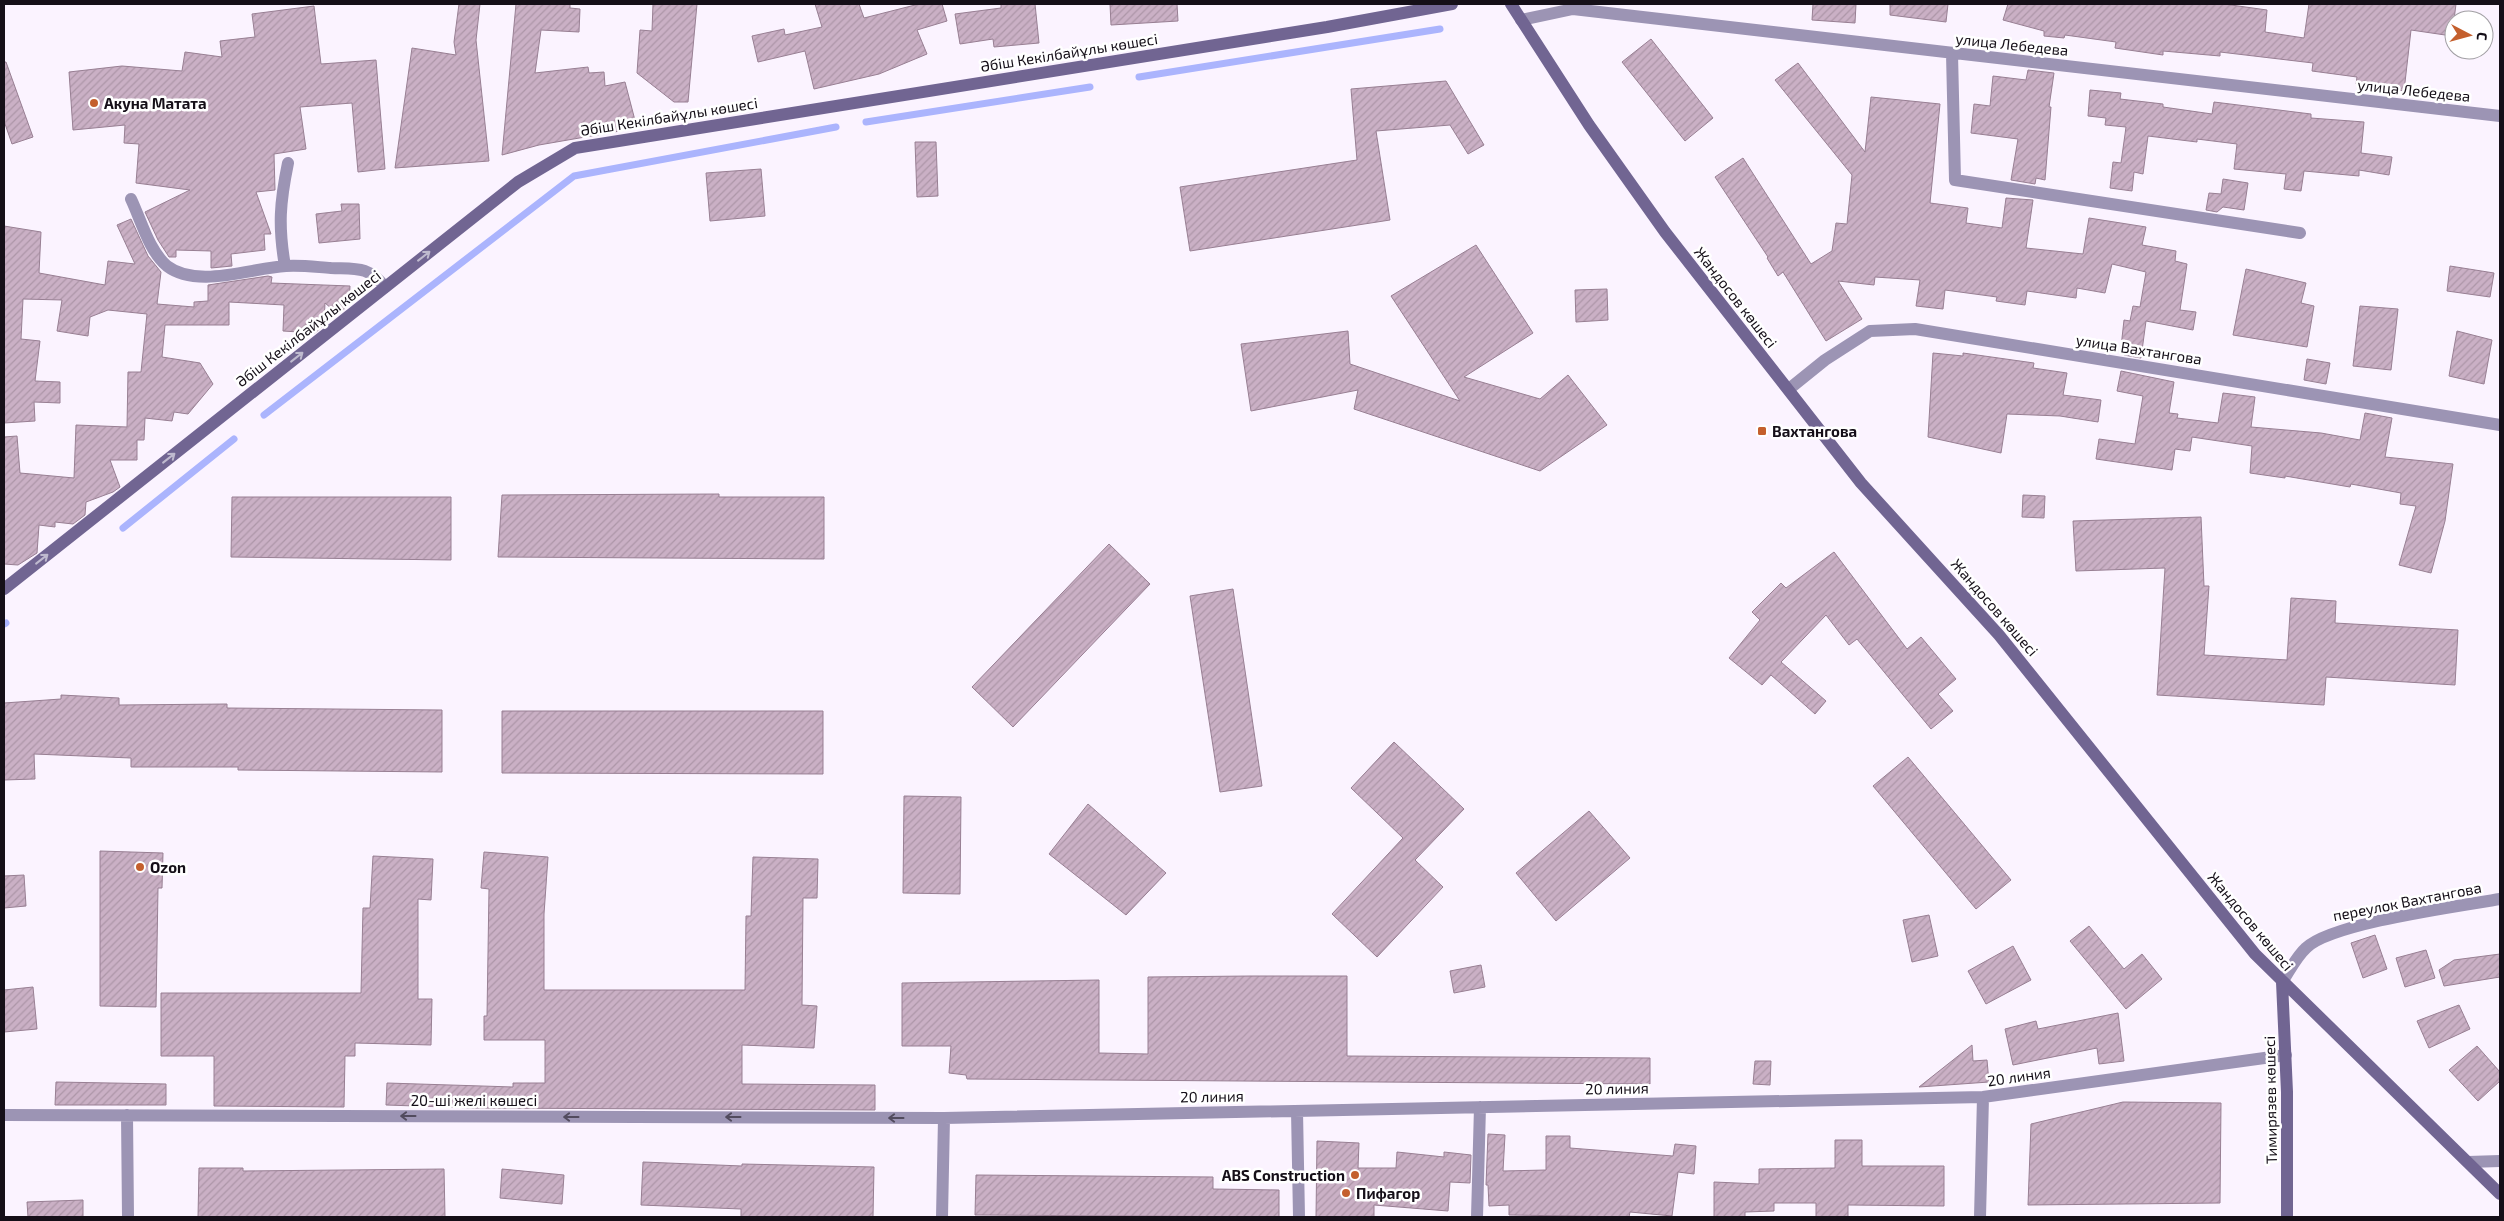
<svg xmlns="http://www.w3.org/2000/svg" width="2504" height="1221" font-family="'Exo 2',sans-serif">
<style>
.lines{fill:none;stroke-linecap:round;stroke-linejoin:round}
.stream{stroke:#abb4fd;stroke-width:7}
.building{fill:url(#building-hatch);stroke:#987f93}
.street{stroke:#9c94b4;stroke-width:12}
.secondary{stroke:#716592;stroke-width:12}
.oneway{stroke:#bfbace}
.oneway2{stroke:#524b5e}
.poi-dot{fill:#c45f2d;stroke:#fff;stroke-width:2}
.labels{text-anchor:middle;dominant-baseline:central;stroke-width:5;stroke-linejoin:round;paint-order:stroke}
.street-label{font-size:15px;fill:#150f18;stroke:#fff}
.poi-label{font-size:15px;font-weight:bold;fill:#150f18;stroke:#fff;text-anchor:start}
</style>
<defs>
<pattern id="building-hatch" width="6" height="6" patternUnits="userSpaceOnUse" patternTransform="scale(1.25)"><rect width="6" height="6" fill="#cab0c5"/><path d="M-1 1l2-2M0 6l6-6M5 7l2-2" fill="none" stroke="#ad96a8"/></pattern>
</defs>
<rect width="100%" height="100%" fill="#fbf3ff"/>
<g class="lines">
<path class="stream" d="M1139,77L1440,29
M866,122L1090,87
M264,415L574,176L836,127
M123,528L234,439
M4,624L6,623"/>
</g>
<path class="building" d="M459,4H480L476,40L489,161L395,168L412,48L456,55L454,42Z
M516,4H570V8L580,9L579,32L541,30L535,73L588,67L589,73L604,72L605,86L625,82L637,128L539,145L502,155Z
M653,4H697L688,102H674L637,73L640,30L652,31Z
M815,4H859L864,18L919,4H942L947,21L917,30L927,54L879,74L814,89L805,51L758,62L752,36L784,29L785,35L822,27Z
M1001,4H1035L1039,43L994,47L993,39L960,44L955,14L1001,8Z
M1110,4H1177L1178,21L1111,25Z
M1813,4H1856L1855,23L1812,20Z
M1890,4H1948L1946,22L1890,15Z
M2008,4H2224L2267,10L2265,32L2304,38L2309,4H2456L2452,36L2411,30L2404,91L2381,87V85L2356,84L2357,77L2312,71L2313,63L2220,52V56L2163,51V55L2115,48L2116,42L2065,35L2064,38L2044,36V31L2003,20Z
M314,6L321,64L376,60L385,169L358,172L352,103L300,107L306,149L274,154L275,190L256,192L271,234H264L265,250L231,254L232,266L211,268V251L176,250V257H169L158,240L145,212L190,190L136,183L139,144L124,143L125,125L73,130L69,72L122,66L182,71L185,52L222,57L220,41L255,37L252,14Z
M1651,39L1713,118L1685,141L1622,62Z
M4,62H6L33,137L12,144L4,121Z
M1798,63L1865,152L1871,97L1940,104L1930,203L1968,208L1966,223L2002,228L2006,198L2033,200L2026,248L2083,254L2089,218L2146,227L2142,245L2176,251L2175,261L2187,264L2180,310L2196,312L2193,330L2146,321L2141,358L2124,355L2125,348L2121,347L2124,320L2130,321L2133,306L2140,307L2146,272L2112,264L2105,293L2077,288L2076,298L2027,291L2025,305L1996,301L1997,297L1945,290L1943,309L1916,306L1920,280L1875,277L1874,285L1838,281L1862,319L1826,341L1783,272L1778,276L1767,258L1768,257L1715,177L1743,158L1811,264L1832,251L1836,223L1847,224L1852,175L1775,80Z
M2028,70L2054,73L2049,107H2051L2045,180L2036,178L2035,184L2011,180L2018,139L1971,133L1974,104L1990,106L1993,76L2026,80Z
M1446,81L1484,145L1468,154L1450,125L1376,131L1390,220L1190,251L1180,187L1357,160L1351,89Z
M2090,90L2121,93L2120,99L2163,104V107L2212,114L2214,102L2311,114V118L2364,122L2361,153L2392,157L2389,175L2359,170V176L2304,171L2301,191L2284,189L2286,174L2234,169L2237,144L2197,139V142L2148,136L2143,174L2134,172L2132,191L2110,188L2113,162L2121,163L2126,127L2105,125L2106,118L2088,116Z
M915,142H936L938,196L917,197Z
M761,169L765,216L710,221L706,173Z
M2223,179L2248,183L2244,210L2223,207L2217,212L2206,210L2209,193L2221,194Z
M341,204H359L360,239L319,243L316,214L342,211Z
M131,219L148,256L161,272L157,304L194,307V302L208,301V285L268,276L272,277L271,283L350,286L349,305L338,314L325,303L324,325L315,333L283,331L284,305L229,302V325H165L162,357L200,363L213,384L188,414L174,412L172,421L145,418L144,440H137V460H110L120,487L113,492L86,502L85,515L73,524L55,522V527L39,525L37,553L18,565L4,564V437L17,436L20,473L74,478L76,425L127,427L128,372H141L147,314L108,310L90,317L88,336L57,331L62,300L23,299L21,339L40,341L35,381L60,382V403L34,402L35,421L4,423V226L41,232L39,273L105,285L108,261L135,264L117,225Z
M1476,245L1533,333L1464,377L1540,399L1568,375L1607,425L1540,471L1354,409L1358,390L1251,411L1241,344L1348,331L1350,364L1460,401L1391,296Z
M2450,266L2494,273L2490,297L2447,291Z
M2246,269L2306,283L2301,303L2314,306L2307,347L2233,335Z
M1607,289L1608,320L1576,322L1575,290Z
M2360,306L2398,309L2391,370L2353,366Z
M2457,331L2492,340L2484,384L2449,376Z
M1933,353L1963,356V353L2034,363L2033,368L2067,373L2063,395L2101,400L2098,422L2060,416L2007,414L2001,453L1928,437Z
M2307,359L2330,363L2326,384L2304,380Z
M2121,371L2174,382L2169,413L2178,414L2177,418L2218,423L2223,393L2255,397L2251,427L2321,433L2360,440L2365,413L2392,418L2385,457L2453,464L2445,521L2431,573L2399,565L2416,506L2400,504L2401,493L2351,484L2350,487L2285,476V478L2250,473L2252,446L2192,437L2190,451L2175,449L2172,470L2096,459L2099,439L2135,444L2143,396L2117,391Z
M719,494V497H824V559L498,557L502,495Z
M2023,495L2045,496L2044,518L2022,517Z
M232,497H451V560L231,557Z
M2201,517L2204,586H2209L2204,655L2287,660L2291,598L2336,601L2335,623L2458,630L2455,685L2326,677L2324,705L2157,695L2165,568L2076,571L2073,521Z
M1109,544L1150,584L1013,727L972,687Z
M1834,552L1907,649L1921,637L1956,679L1938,694L1953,711L1931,729L1857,639L1849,645L1826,615L1781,662L1826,701L1815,714L1771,675L1762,685L1729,658L1760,620L1752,612L1781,583L1786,588Z
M1233,589L1262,786L1220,792L1190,596Z
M61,695L119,698V705L227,704V708L442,710V772L238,770V767H131V758L34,754L35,779L4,780V703L61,699Z
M502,711H823V774L502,773Z
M1394,742L1464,809L1415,860L1443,887L1377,957L1332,914L1403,838L1351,788Z
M1908,757L2011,880L1976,909L1873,786Z
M904,796L961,797L960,894L903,893Z
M1088,804L1166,873L1126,915L1049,854Z
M1589,811L1630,858L1556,921L1516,873Z
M100,851L163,853L162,888H158L156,1007L100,1006Z
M484,852L548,857L544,914V990H745L746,916H751L753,857L818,859L817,898H803L802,1005L817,1006L814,1048L742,1045V1084L875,1085V1110L476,1108L386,1105L387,1083L513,1087V1083H545V1040H484V1016H487L489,889L481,888Z
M373,856L433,859L431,900L418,899V999H432L431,1045L355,1043V1056H345L344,1107L214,1106V1056H161V993H361L363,908H370Z
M24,875L26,906L4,908V876Z
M1929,915L1938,956L1912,962L1903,920Z
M2089,926L2124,969L2142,954L2162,979L2126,1009L2070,941Z
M2375,935L2387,969L2363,978L2351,943Z
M2013,946L2031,980L1986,1004L1968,971Z
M2426,950L2435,978L2405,987L2396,958Z
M2500,954V977L2444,986L2439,970L2454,960Z
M1481,965L1485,987L1454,993L1450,971Z
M1251,976H1347V1056L1650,1058V1084L967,1079L966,1075L949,1073L951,1046H902V983L1099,980V1053L1148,1054V977Z
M33,987L37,1029L4,1032V990Z
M2459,1005L2470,1029L2429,1048L2417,1021Z
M2118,1013L2124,1061L2099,1064L2097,1048L2013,1065L2005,1029L2036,1021L2038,1029Z
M1972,1045L1973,1061L1987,1060L1989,1082L1919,1087Z
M2477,1046L2500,1072V1081L2478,1101L2449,1070Z
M1755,1061H1771L1770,1085L1753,1084Z
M56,1082L166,1084V1105H55Z
M2123,1102L2221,1103L2220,1203L2028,1205L2031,1124Z
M1488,1134L1505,1135L1503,1171L1546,1170V1136H1570V1148L1673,1156L1675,1144L1696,1146L1694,1174L1678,1172L1672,1216L1630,1212L1629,1217L1509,1215V1205L1489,1206L1488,1185H1486Z
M1835,1140H1862V1166H1944V1206L1848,1205V1217H1816V1203H1774V1211L1745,1212V1217H1714V1182L1759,1184V1169L1835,1168Z
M1317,1141L1359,1143L1358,1168H1396L1397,1152L1444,1157V1152L1471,1155L1470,1183L1450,1182L1448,1211L1374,1205V1217H1316Z
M643,1162L742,1166V1164L874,1167L873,1217H741V1209L641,1205Z
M199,1168H243V1171L444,1169L445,1217H198Z
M502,1169L564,1175L562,1204L500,1198Z
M976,1175L1213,1177V1189L1279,1190V1217L975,1215Z
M83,1200V1217H28L27,1202Z"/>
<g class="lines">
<path class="street" d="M1521,20L1573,9L2500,116
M1952,54L1955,180L2300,233
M131,199C141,220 149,251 167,266C197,289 251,268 286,266C301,265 316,267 331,268C357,269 368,266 385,287
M285,266C278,226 280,202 288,163
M1789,389L1825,360L1870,331L1915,329L2500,425
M2282,982C2289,972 2296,957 2306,948C2331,923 2460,906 2500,899
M1297,1111L1299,1217
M4,1115L944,1118L1983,1097L2286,1055
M127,1115L128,1217
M2468,1162L2500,1161
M942,1217L944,1118
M1477,1217L1480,1107
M1980,1217L1983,1097"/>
<path class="secondary" d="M1511,4L1589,125L1665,232L1861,483L1999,635L2255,954L2500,1194
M4,589L518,182L575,148L1327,27L1452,4
M2282,982L2287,1092V1217"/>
</g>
<defs><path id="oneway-shaft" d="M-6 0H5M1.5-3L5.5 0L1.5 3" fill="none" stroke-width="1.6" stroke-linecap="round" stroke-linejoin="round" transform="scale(1.25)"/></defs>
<g class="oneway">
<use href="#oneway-shaft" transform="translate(424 256) rotate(-38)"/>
<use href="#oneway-shaft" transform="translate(297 357) rotate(-38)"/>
<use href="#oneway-shaft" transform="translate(169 458) rotate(-38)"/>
<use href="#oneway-shaft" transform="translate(42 559) rotate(-38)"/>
</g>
<g class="oneway2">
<use href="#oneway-shaft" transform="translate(408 1116) rotate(-180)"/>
<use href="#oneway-shaft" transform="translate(571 1117) rotate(-180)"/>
<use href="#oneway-shaft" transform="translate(733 1117) rotate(-180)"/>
<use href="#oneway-shaft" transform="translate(896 1118) rotate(-180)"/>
</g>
<g class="poi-dot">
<circle cx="94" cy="103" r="5"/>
<rect x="1757" y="426" width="10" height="10" rx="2.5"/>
<circle cx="140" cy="867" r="5"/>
<circle cx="1355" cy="1175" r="5"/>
<circle cx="1346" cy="1193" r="5"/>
</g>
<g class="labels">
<g class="street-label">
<text transform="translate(2012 44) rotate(6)">улица Лебедева</text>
<text transform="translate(1069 52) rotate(-9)">Әбіш Кекілбайұлы көшесі</text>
<text transform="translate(2414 90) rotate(6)">улица Лебедева</text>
<text transform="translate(669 116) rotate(-9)">Әбіш Кекілбайұлы көшесі</text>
<text transform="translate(1736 297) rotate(52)">Жандосов көшесі</text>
<text transform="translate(308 328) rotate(-38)">Әбіш Кекілбайұлы көшесі</text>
<text transform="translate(2139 349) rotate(9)">улица Вахтангова</text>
<text transform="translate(1995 607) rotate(49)">Жандосов көшесі</text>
<text transform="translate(2407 901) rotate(-11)">переулок Вахтангова</text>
<text transform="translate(2251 921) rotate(50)">Жандосов көшесі</text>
<text transform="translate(2019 1076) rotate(-8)">20 линия</text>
<text transform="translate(1617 1088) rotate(-1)">20 линия</text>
<text transform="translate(1212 1096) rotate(-1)">20 линия</text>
<text x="474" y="1100">20-ші желі көшесі</text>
<text transform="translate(2270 1100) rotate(-91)">Тимирязев көшесі</text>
</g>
<g class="poi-label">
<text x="104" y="103">Акуна Матата</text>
<text x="1772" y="431">Вахтангова</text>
<text x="150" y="867">Ozon</text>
<text x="1345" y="1175" text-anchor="end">ABS Construction</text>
<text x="1356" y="1193">Пифагор</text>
</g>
</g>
<rect width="2504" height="1221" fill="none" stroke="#150f18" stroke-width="10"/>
<g transform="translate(2469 35) rotate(96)"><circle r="24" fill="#ffffff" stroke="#a19fa3"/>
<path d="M0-4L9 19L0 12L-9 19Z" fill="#c45f2d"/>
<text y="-8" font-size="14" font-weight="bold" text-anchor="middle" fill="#150f18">С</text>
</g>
</svg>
